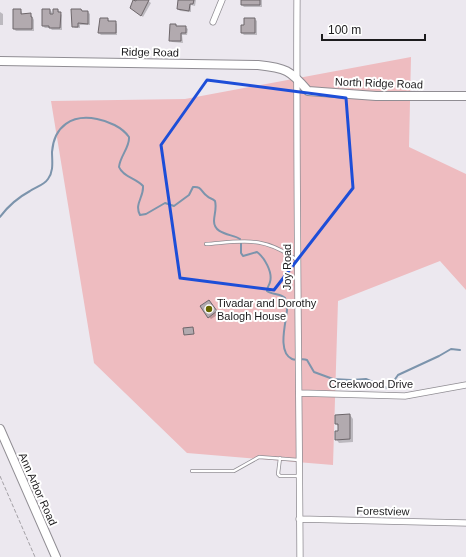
<svg xmlns="http://www.w3.org/2000/svg" width="466" height="557" font-family="Helvetica,sans-serif">
<style>
.green{fill:#eebcc0}
.shadow{fill:#0003}
.lines{fill:none;stroke-linecap:round;stroke-linejoin:round}
.stream{stroke:#7c94ac;stroke-width:2}
.building{fill:#b2aaaf;stroke:#6d666a}
.lane-casing{stroke:#908d93;stroke-width:4}
.street-casing{stroke:#908d93;stroke-width:7}
.secondary-casing{stroke:#908d93;stroke-width:10}
.path{stroke:#a3a0a5;stroke-width:1;stroke-dasharray:4 2;stroke-linecap:butt}
.lane{stroke:#fff;stroke-width:2.5}
.street{stroke:#fff;stroke-width:5.5}
.secondary{stroke:#fff;stroke-width:8}
.marked{fill:none;stroke:#1d4ed8;stroke-width:3;stroke-linejoin:round}
.poi-dot{fill:#666500;stroke:#fff;stroke-width:1.5}
.labels{text-anchor:middle;dominant-baseline:central;stroke-width:4;stroke-linejoin:round;paint-order:stroke}
.street-label{font-size:11px;fill:#1c1b1d;stroke:#fff}
.poi-label{font-size:11px;fill:#1c1b1d;stroke:#fff;text-anchor:start}
</style>
<rect width="100%" height="100%" fill="#ece8ef"/>
<path class="green" d="M411,57L409,147L466,174V290L440,261L338,301L333,465L187,453L94,363L51,101L185,99Z"/>
<path class="shadow" d="M137,0H147L151,3L143,17L133,9Z
M179,0H196L195,6L191,5V12L180,11L178,9Z
M242,0H262V7H244L242,5Z
M20,10L22,12V15L30,14L32,16L34,20V31H16L14,29Z
M50,10L52,12V15H54L58,10L62,15V30H52L50,28H45L43,26Z
M0,12L3,14V25H0Z
M83,12H88L90,14V25H80V28H75L73,26Z
M108,19L110,22H115L117,24V35H101L99,33Z
M255,19L257,21V35H244L242,33Z
M176,25L178,27H185L188,29L187,35H182L183,43L172,42L170,40Z
M211,303L219,314L211,319L209,317Z
M350,415L353,419V442L339,443L336,439L339,431V427L336,424Z"/>
<g class="lines">
<path class="stream" d="M0,217C8,206 19,197 30,191C36,187 44,185 48,179C54,171 52,161 52,152C54,126 72,114 97,119C108,121 122,127 129,137C130,147 120,156 119,167C123,177 136,178 143,186C144,197 134,204 140,215L146,214L165,203L174,206L189,195L193,187C202,186 201,192 207,196C210,199 212,198 215,201C217,208 214,215 214,221C214,235 233,234 240,239
M241,243V253L243,256L257,252C264,257 273,272 270,282C269,286 267,287 267,291C272,295 280,293 285,298C286,302 287,306 287,310C286,323 277,352 292,359C296,361 302,358 307,360L314,372L333,379L351,380L366,379L387,388L391,385L398,375L439,356L451,349L460,350"/>
</g>
<path class="building" d="M133,0L136,1V0H149L141,16L130,8Z
M178,0H194L193,4H190L189,11L177,9Z
M241,0H260V5H241Z
M13,9H21V14L31,13V17H32V29H13Z
M42,9H50V14H53V9H58V12H61L60,28H49V26H42Z
M71,9H81L82,11H88V24L78,23V27H72Z
M100,18H108V21H116V33H98Z
M244,18H255V33H241V25H244Z
M170,24H176V26H186V33H181V41H169Z
M209,300L217,311L208,318L200,306Z
M193,327L194,334L184,335L183,328Z
M350,414V439L335,440V431H338V424H335V415Z"/>
<g class="lines">
<g class="lane-casing">
<path id="lane" d="M206,244C246,241 263,236 297,260
M280,458L278,474L280,476H299
M192,471H234L259,457L299,460"/>
</g>
<g class="street-casing">
<path id="street" d="M297,0C296,186 299,371 300,557
M213,22L222,0
M299,393L405,396L466,385
M299,519L466,523"/>
</g>
<g class="secondary-casing">
<path id="secondary" d="M0,61L258,65C286,68 290,70 308,91L376,96H466
M0,429L56,557"/>
</g>
<path class="path" d="M0,476L35,557"/>
<use href="#lane" class="lane"/>
<use href="#street" class="street"/>
<use href="#secondary" class="secondary"/>
</g>
<path class="marked" d="M207,80L346,98L353,188L274,290L180,278L161,145Z"/>
<circle class="poi-dot" cx="209" cy="309" r="4"/>
<g class="labels">
<g class="street-label">
<text transform="translate(150 52) rotate(1)">Ridge Road</text>
<text transform="translate(379 83) rotate(2)">North Ridge Road</text>
<text transform="translate(287 267) rotate(-90)">Joy Road</text>
<text x="371" y="384">Creekwood Drive</text>
<text transform="translate(38 489) rotate(66)">Ann Arbor Road</text>
<text transform="translate(383 511) rotate(1)">Forestview</text>
</g>
<g class="poi-label">
<text x="217" y="303">Tivadar and Dorothy<tspan x="217" dy="13">Balogh House</tspan></text>
</g>
</g>
<path d="M322 34v6h103v-6" fill="none" stroke="#1c1b1d" stroke-width="2"/>
<text x="328" y="34" font-size="12" fill="#1c1b1d" stroke="#ffffff" stroke-width="3" paint-order="stroke">100 m</text>
</svg>
